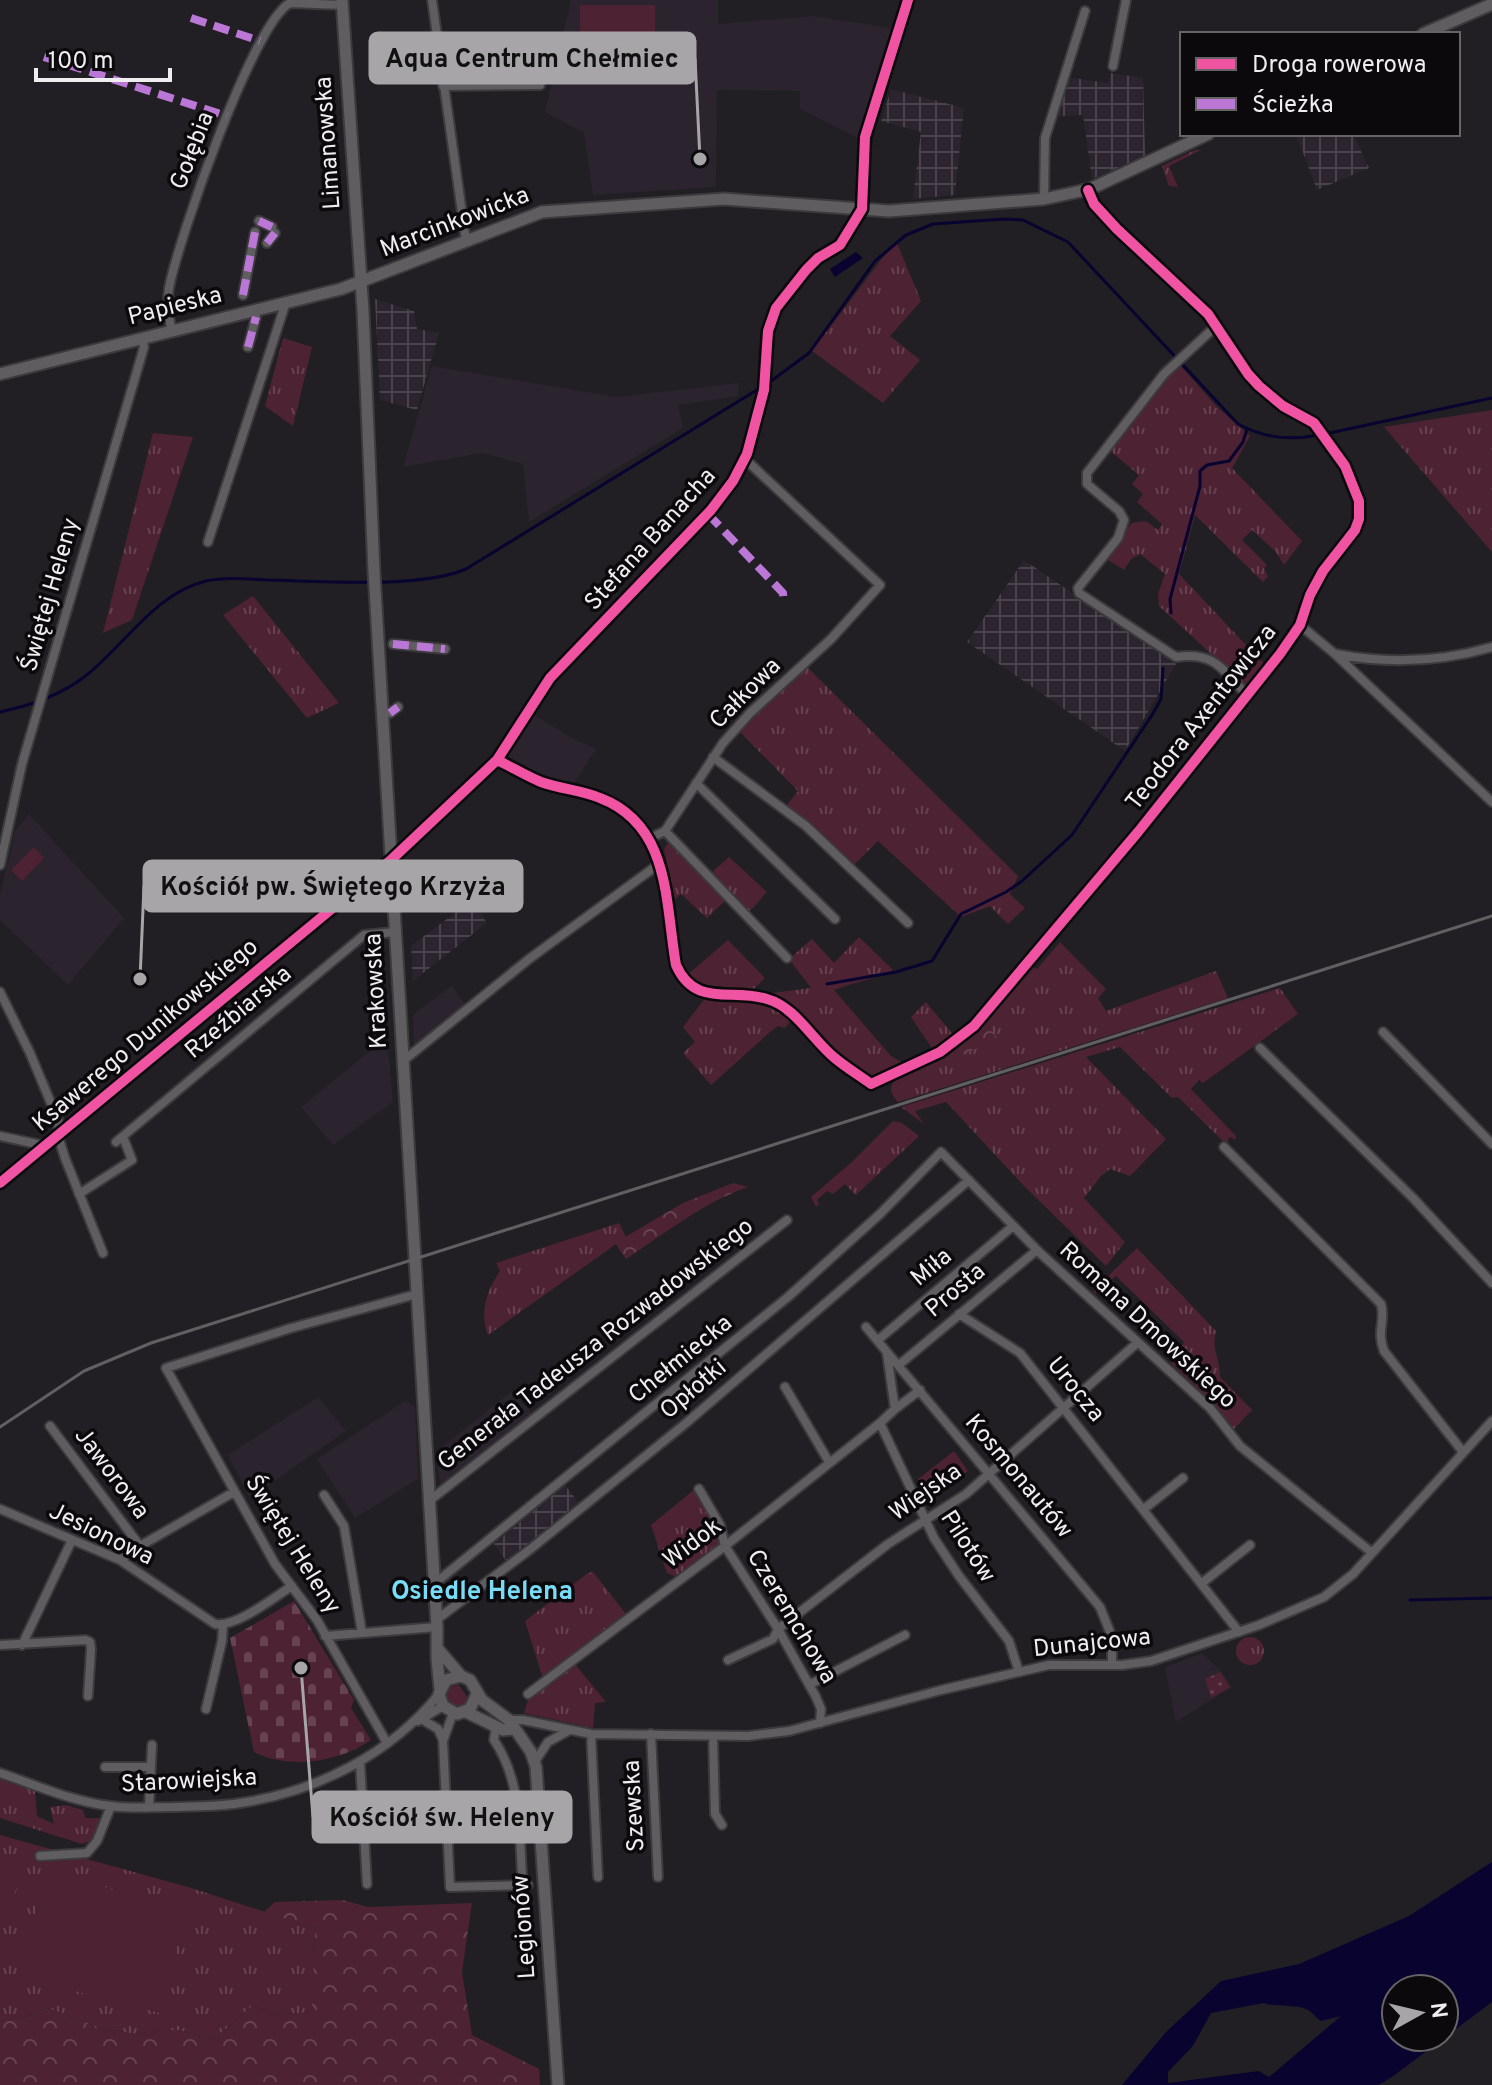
<svg xmlns="http://www.w3.org/2000/svg" width="1492" height="2085" font-family="Overpass,sans-serif">
<style>
.built{fill:#2b232d}
.industrial{fill:url(#industrial-grid)}
.grass{fill:url(#grass-tufts)}
.forest{fill:url(#forest-crowns)}
.cemetery{fill:url(#cemetery-stones)}
.park{fill:url(#park-dots)}
.pitch{fill:#4d2233}
.water{fill:#09032f;fill-rule:evenodd}
.lines{fill:none;stroke-linecap:round;stroke-linejoin:round}
.stream{stroke:#09032f;stroke-width:3}
.street-casing{stroke:#3c3a3d;stroke-width:12}
.secondary-casing{stroke:#3c3a3d;stroke-width:15}
.street{stroke:#5f5d60;stroke-width:8}
.secondary{stroke:#5f5d60;stroke-width:11}
.rail{stroke:#615f61;stroke-width:3}
.quiet{stroke:#ba77d6;stroke-width:8;stroke-dasharray:16 8;stroke-linecap:butt}
.cycleway-casing{stroke:#0b090b;stroke-width:15}
.cycleway{stroke:#f153a3;stroke-width:10}
.labels{text-anchor:middle;dominant-baseline:central;stroke-width:7;stroke-linejoin:round;paint-order:stroke}
.street-label{font-size:24px;fill:#f0edf1;stroke:#0b090b}
.neighbourhood-label{font-size:26px;font-weight:bold;fill:#78dcf6;stroke:#0b090b}
.leader{fill:none;stroke:#a8a5a9;stroke-width:3}
.callout-dot{fill:#a8a5a9;stroke:#0b090b;stroke-width:3}
.callout{fill:#a8a5a9;stroke:#a8a5a9;stroke-width:3}
.callout-label{font-size:26px;text-anchor:middle;font-weight:bold;fill:#111}
</style>
<defs>
<pattern id="industrial-grid" width="8" height="8" patternUnits="userSpaceOnUse" patternTransform="scale(2)"><rect width="8" height="8" fill="#2b232d"/><path d="M0 4h8M4 0v8" fill="none" stroke="#4a434c"/></pattern>
<pattern id="grass-tufts" width="24" height="20" patternUnits="userSpaceOnUse" patternTransform="scale(2)"><rect width="24" height="20" fill="#4d2233"/><path d="M3 7l-1-3M5 7V3M7 7l1-3M15 17l-1-3M17 17v-4M19 17l1-3" fill="none" stroke="#674251"/></pattern>
<pattern id="forest-crowns" width="20" height="18" patternUnits="userSpaceOnUse" patternTransform="scale(2)"><rect width="20" height="18" fill="#4d2233"/><path d="M2 6a3 3 0 1 1 6 0M12 15a3 3 0 1 1 6 0" fill="none" stroke="#674251"/></pattern>
<pattern id="cemetery-stones" width="16" height="16" patternUnits="userSpaceOnUse" patternTransform="scale(2)"><rect width="16" height="16" fill="#4d2233"/><path d="M2 7V4a2 2 0 0 1 4 0v3zM10 15v-3a2 2 0 0 1 4 0v3z" fill="#674251"/></pattern>
<pattern id="park-dots" width="8" height="8" patternUnits="userSpaceOnUse" patternTransform="scale(2)"><rect width="8" height="8" fill="#4d2233"/><path d="M2 2h.1M6 6h.1" fill="none" stroke="#674251" stroke-width="1.8" stroke-linecap="round"/></pattern>
</defs>
<rect width="100%" height="100%" fill="#211f23"/>
<path class="built" d="M571,0H718V24L812,16L892,28L861,140L800,109V91L717,90L716,187L593,195L584,133L545,112Z
M432,366L616,397L739,383L738,396L678,405L683,428L529,522L523,464L482,453L403,467Z
M533,714L572,738L596,749L574,783L549,778L520,767L508,756Z
M29,814L124,918L68,985L0,920V895L15,831Z
M452,985L466,1006L414,1048L413,1015Z
M387,1037L393,1102L333,1145L301,1107Z
M512,1391L532,1414L440,1488L437,1451Z
M318,1397L346,1431L250,1498L228,1455Z
M405,1401L415,1406L418,1479L355,1518L317,1459Z
M1202,1653L1221,1671L1232,1687L1176,1722L1165,1667Z"/>
<path class="industrial" d="M1111,73L1143,78L1145,156L1092,179L1083,115L1053,117L1067,77L1108,83Z
M891,89L964,108L955,195L913,199L921,132L881,121Z
M1296,134H1353L1369,168L1317,190Z
M375,299L414,311L417,329L439,333L417,410L380,400Z
M1024,560L1176,664L1125,751L967,642Z
M472,900L487,923L413,981L411,946Z
M565,1485L581,1506L507,1562L494,1544Z"/>
<path class="grass" d="M1195,150H1201L1169,166L1178,187L1169,186L1162,166Z
M897,243L921,301L890,336L920,360L883,403L812,351L884,256Z
M283,338L312,347L293,426L265,406Z
M1180,365L1217,407L1250,436L1232,468L1302,541L1284,565L1275,551L1252,530L1242,540L1267,565L1264,569L1268,576L1263,582L1195,515L1179,574L1265,665L1252,685H1245L1159,606L1158,594L1165,574L1140,554L1131,559L1124,570L1103,557L1132,523L1146,521L1158,530L1162,524L1137,502L1143,494L1132,484L1139,475L1109,450L1167,375Z
M1492,410V552L1384,427Z
M153,433L193,437L132,620L103,633Z
M253,596L339,703L307,718L223,615Z
M807,667L1018,876L1010,894L1025,908L1008,924L990,906L961,917L878,841L852,867L787,805L798,791L739,731Z
M669,841L727,899L707,918L681,894L675,899L664,850Z
M729,857L767,892L748,913L711,873Z
M859,937L893,970C873,980 854,982 834,990L891,1056L901,1062L929,1052L888,1072L872,1075L861,1071L844,1058L772,993L811,988L789,959L812,939L834,963Z
M728,940L765,978L750,992C725,991 706,992 686,976Z
M1060,942L1106,989L1098,998L1106,1011L1216,971L1228,998L898,1102C875,1079 916,1069 932,1062C938,1059 944,1054 949,1051V1057L997,1038L985,1022L974,1034L972,1032L1033,967L1037,969Z
M1280,988L1298,1014L1203,1083L1199,1080L1191,1089L1236,1136L1235,1140L1231,1137L1228,1139L1229,1147L1178,1097L1172,1098L1120,1047L1086,1057L1166,1139L1130,1176L1110,1169L1101,1176L1084,1198L1125,1242L1106,1266L1025,1187L946,1102L915,1111L924,1124L901,1107Z
M706,997L767,1002L793,1018L785,1028L778,1026L770,1032L711,1085L683,1053L695,1042L683,1027Z
M926,1002L955,1037L934,1051L911,1017Z
M893,1121L902,1123L919,1136L856,1195L845,1184L833,1194L827,1191L817,1200L819,1204L816,1207L811,1197L852,1162Z
M619,1223L626,1237L488,1335C479,1312 487,1290 500,1271L496,1263Z
M1137,1248L1216,1331C1211,1351 1220,1357 1220,1377L1252,1410L1233,1430L1212,1402L1170,1362L1184,1342L1116,1276L1095,1294L1093,1291Z
M694,1490L722,1538L714,1550L677,1577L667,1573L651,1525Z
M593,1572L626,1614L543,1679L525,1621L588,1573Z
M1236 1651a14 14 0 1 1 28 0a14 14 0 1 1-28 0Z
M574,1663L606,1702L595,1703L593,1728L524,1713L529,1696Z
M459,1685L470,1701L462,1710L451,1706L446,1693L450,1687Z
M0,1779L35,1791L37,1816L54,1824L50,1807L66,1805L83,1810L85,1818H103L91,1841L82,1844L0,1818Z
M0,1835L188,1887L315,1928L313,2012L273,2015L253,2005L214,2039L177,2030H159L147,2036L101,2028L48,2008L27,2016L0,2021Z"/>
<path class="forest" d="M985,1022L997,1038L963,1055L948,1058L949,1051Z
M733,1183L748,1187C704,1202 664,1234 626,1259L615,1243L683,1203Z
M343,1900L368,1907L472,1903L462,1972L472,2035L539,2069L540,2085H0V2021L27,2016L48,2008L101,2028L147,2036L159,2030H177L214,2039L253,2005L273,2015L312,2012L315,1928L264,1912L275,1902Z"/>
<path class="cemetery" d="M294,1601L354,1700L351,1708L371,1740C340,1762 289,1770 254,1752L230,1638Z"/>
<path class="park" d="M1220,1672L1230,1687L1211,1698L1205,1679Z"/>
<path class="pitch" d="M580,5H655V39H580Z
M34,847L44,858L22,881L11,870Z
M954,1451L968,1471L932,1498L918,1479Z
M0,1862L23,1869L0,1935Z
M47,1872L186,1908L160,2013L20,1977Z"/>
<path class="water" d="M856,252L863,258L835,277L830,269Z
M1492,1862V2002L1392,2077L1378,2085H1122L1166,2032L1221,1981L1299,1964L1409,1916ZM1396,1989H1444V2037H1396ZM1264,2003C1277,2008 1300,2003 1311,2012C1315,2015 1317,2019 1321,2021L1341,2016L1269,2077L1259,2071L1168,2083V2072L1193,2046L1211,2013Z"/>
<g class="lines">
<path class="stream" d="M767,384L809,353L875,261L906,235L933,224L1004,219L1023,220L1068,242L1238,424C1264,438 1290,441 1318,435
M1325,434L1492,398
M1171,613L1170,599L1200,486V471L1207,465L1229,461L1243,442L1247,429
M0,712C32,705 62,695 88,674C126,643 156,593 206,581C226,577 247,579 267,580C319,581 420,589 466,569L760,388
M827,984L896,972L932,961L961,914L1006,892L1022,881L1072,835L1152,715L1161,699L1163,668
M1410,1600L1492,1598"/>
<g class="street-casing">
<path id="street" d="M432,0L466,241
M1113,66L1126,0
M443,86L540,85
M1044,199L1045,138L1085,11
M259,221L272,227
M267,243L275,233
M243,295L255,232
M1216,326L1164,374L1087,473V484L1119,511L1124,520L1118,538L1078,588L1079,593L1176,657C1215,651 1223,670 1248,696
M172,331C168,316 167,303 169,288C178,241 253,23 290,3L342,5
M248,347L256,317
M208,542L286,302
M1300,625L1335,654L1492,802
M393,644L445,649
M1336,654C1388,664 1440,662 1492,647
M390,713L398,707
M713,757L806,826L908,923
M497,760C512,767 526,776 541,782C560,789 581,790 600,798C671,825 665,903 676,965C695,1008 731,988 767,999C796,1007 813,1041 836,1059C847,1068 860,1076 871,1084L940,1052L974,1026L1138,832L1280,654L1300,625L1310,595L1323,571L1355,530L1359,519V501L1345,466L1314,423L1283,406L1259,386L1248,374L1208,314L1117,229L1094,204L1088,190
M696,783L835,919
M665,831L787,958
M650,838L665,831L723,743L750,713L831,639L880,585L745,459
M0,865L22,764L144,347L142,338
M0,992L30,1053L58,1120L59,1139L65,1158L103,1253
M1383,1032L1492,1144
M1260,1048L1413,1198L1492,1283
M403,1061L529,959L659,864
M0,1136L46,1146
M116,1142L364,935L396,932
M1224,1147L1381,1304C1386,1321 1376,1330 1384,1351L1463,1452
M0,1183L392,859L497,760L550,678L711,510L733,481L747,454L764,390L768,331L776,308L806,270L818,258L840,245L862,209L865,137L908,0
M79,1194L132,1160L123,1137
M959,1314L1020,1353L1239,1632
M866,1327L1100,1607L1112,1637V1664
M878,1340L1013,1226
M887,1354L895,1409L880,1423L934,1538L959,1576L1009,1641L1019,1672
M900,1364L1037,1250
M785,1387L829,1462
M895,1409L920,1390
M50,1426L140,1546L234,1492
M699,1489L720,1525L725,1546L778,1629L816,1697L821,1709L820,1723
M324,1495L344,1526L362,1633
M429,1501L787,1220
M0,1509L120,1560L215,1624C236,1628 274,1597 292,1586
M1144,1509L1183,1478
M120,1560L140,1546
M1202,1583L1250,1545
M434,1584L788,1297L880,1214L941,1152L1039,1252L1210,1408L1240,1446L1371,1552
M436,1620L528,1551L685,1424L969,1180
M325,1636L437,1627
M0,1645L86,1640L90,1642L91,1649L88,1696
M22,1645L72,1540
M728,1660L773,1639L778,1629L888,1544L966,1494L1137,1343
M809,1685L905,1635
M528,1694L725,1546L880,1423
M206,1709L222,1641L223,1626
M453,1713L443,1741L450,1887L528,1885
M423,1720L438,1729L443,1740
M509,1720H523L591,1734L748,1736L789,1731L941,1690L1049,1665H1122L1151,1661L1259,1625L1324,1597L1353,1574L1492,1421
M418,1721L443,1706
M496,1726L494,1740C521,1780 519,1827 522,1874L519,1886
M591,1734L598,1877
M651,1734L658,1877
M713,1736L715,1814L722,1825
M387,1743L317,1620L275,1564L166,1368L291,1328L417,1294
M360,1762L367,1884
M534,1763L548,1742L568,1731
M105,1767H151
M0,1773C36,1785 73,1802 111,1806C132,1809 152,1807 173,1807C195,1806 218,1807 240,1803C316,1792 391,1754 439,1694
M149,1807L152,1745
M40,1856L87,1853L97,1841L111,1806"/>
</g>
<g class="secondary-casing">
<path id="secondary" d="M342,0L363,311L374,572L437,1627V1659L440,1689
M1423,34L1492,4
M0,374L341,289L542,212L724,199L889,211L1044,199L1090,189L1208,134
M438,1649L461,1676
M477,1694L470,1709L457,1714L443,1706L439,1694L446,1680L461,1676L470,1680L482,1700L509,1720L531,1752L536,1767L558,2085
M466,1712L503,1730L512,1729"/>
</g>
<use href="#street" class="street"/>
<use href="#secondary" class="secondary"/>
<path class="rail" d="M0,1427L84,1371L151,1343L1492,916"/>
<path class="quiet" d="M191,18L260,41
M44,57L227,116
M259,221L272,227
M267,243L275,233
M243,295L255,232
M248,347L256,317
M708,514L783,593L784,604
M393,644L445,649
M390,713L398,707"/>
<g class="cycleway-casing">
<path id="cycleway" d="M497,760C512,767 526,776 541,782C560,789 581,790 600,798C671,825 665,903 676,965C695,1008 731,988 767,999C796,1007 813,1041 836,1059C847,1068 860,1076 871,1084L940,1052L974,1026L1138,832L1280,654L1300,625L1310,595L1323,571L1355,530L1359,519V501L1345,466L1314,423L1283,406L1259,386L1248,374L1208,314L1117,229L1094,204L1088,190
M0,1183L392,859L497,760L550,678L711,510L733,481L747,454L764,390L768,331L776,308L806,270L818,258L840,245L862,209L865,137L908,0"/>
</g>
<use href="#cycleway" class="cycleway"/>
</g>
<g class="labels">
<g class="street-label">
<text transform="translate(329 143) rotate(-94)">Limanowska</text>
<text transform="translate(193 151) rotate(-69)">Gołębia</text>
<text transform="translate(455 223) rotate(-21)">Marcinkowicka</text>
<text transform="translate(175 307) rotate(-14)">Papieska</text>
<text transform="translate(651 540) rotate(-48)">Stefana Banacha</text>
<text transform="translate(51 595) rotate(-74)">Świętej Heleny</text>
<text transform="translate(746 694) rotate(-45)">Całkowa</text>
<text transform="translate(1202 718) rotate(-52)">Teodora Axentowicza</text>
<text transform="translate(377 991) rotate(-93)">Krakowska</text>
<text transform="translate(239 1013) rotate(-40)">Rzeźbiarska</text>
<text transform="translate(146 1036) rotate(-40)">Ksawerego Dunikowskiego</text>
<text transform="translate(932 1268) rotate(-40)">Miła</text>
<text transform="translate(956 1291) rotate(-40)">Prosta</text>
<text transform="translate(1147 1326) rotate(43)">Romana Dmowskiego</text>
<text transform="translate(596 1345) rotate(-38)">Generała Tadeusza Rozwadowskiego</text>
<text transform="translate(681 1360) rotate(-39)">Chełmiecka</text>
<text transform="translate(694 1390) rotate(-40)">Opłotki</text>
<text transform="translate(1075 1390) rotate(51)">Urocza</text>
<text transform="translate(111 1474) rotate(53)">Jaworowa</text>
<text transform="translate(1018 1477) rotate(50)">Kosmonautów</text>
<text transform="translate(926 1493) rotate(-35)">Wiejska</text>
<text transform="translate(101 1535) rotate(26)">Jesionowa</text>
<text transform="translate(693 1544) rotate(-37)">Widok</text>
<text transform="translate(292 1545) rotate(58)">Świętej Heleny</text>
<text transform="translate(967 1547) rotate(57)">Pilotów</text>
<text transform="translate(791 1617) rotate(59)">Czeremchowa</text>
<text transform="translate(1092 1644) rotate(-6)">Dunajcowa</text>
<text transform="translate(189 1782) rotate(-3)">Starowiejska</text>
<text transform="translate(635 1806) rotate(-93)">Szewska</text>
<text transform="translate(525 1927) rotate(-94)">Legionów</text>
</g>
<g class="neighbourhood-label">
<text x="482" y="1592">Osiedle Helena</text>
</g>
</g>
<path class="leader" d="M700 159L695 58M140 979L144 886M301 1668L313 1817"/>
<g class="callout-dot">
<circle cx="700" cy="159" r="8"/>
<circle cx="140" cy="979" r="8"/>
<circle cx="301" cy="1668" r="8"/>
</g>
<g class="callout">
<rect x="370" y="33" width="325" height="50" rx="8"/>
<rect x="144" y="861" width="378" height="50" rx="8"/>
<rect x="313" y="1792" width="258" height="50" rx="8"/>
</g>
<g class="callout-label">
<text x="532" y="67">Aqua Centrum Chełmiec</text>
<text x="333" y="895">Kościół pw. Świętego Krzyża</text>
<text x="442" y="1826">Kościół św. Heleny</text>
</g>
<rect x="1180" y="32" width="280" height="104" fill="#0b090b" stroke="#676467" stroke-width="2"/>
<rect x="1196" y="58" width="40" height="12" fill="#f153a3" stroke="#676467" stroke-width="2"/>
<text x="1252" y="72" font-size="24" fill="#f0edf1">Droga rowerowa</text>
<rect x="1196" y="98" width="40" height="12" fill="#ba77d6" stroke="#676467" stroke-width="2"/>
<text x="1252" y="112" font-size="24" fill="#f0edf1">Ścieżka</text>
<g transform="translate(1420 2013) rotate(82)"><circle r="38" fill="#0b090b" stroke="#676467" stroke-width="2"/>
<path d="M0-6L14 30L0 20L-14 30Z" fill="#a8a5a9"/>
<text y="-12" font-size="22" font-weight="bold" text-anchor="middle" fill="#f0edf1">N</text>
</g>
<path d="M36 68v12h134v-12" fill="none" stroke="#f0edf1" stroke-width="4"/>
<text x="48" y="68" font-size="24" fill="#f0edf1" stroke="#0b090b" stroke-width="6" paint-order="stroke">100 m</text>
</svg>
